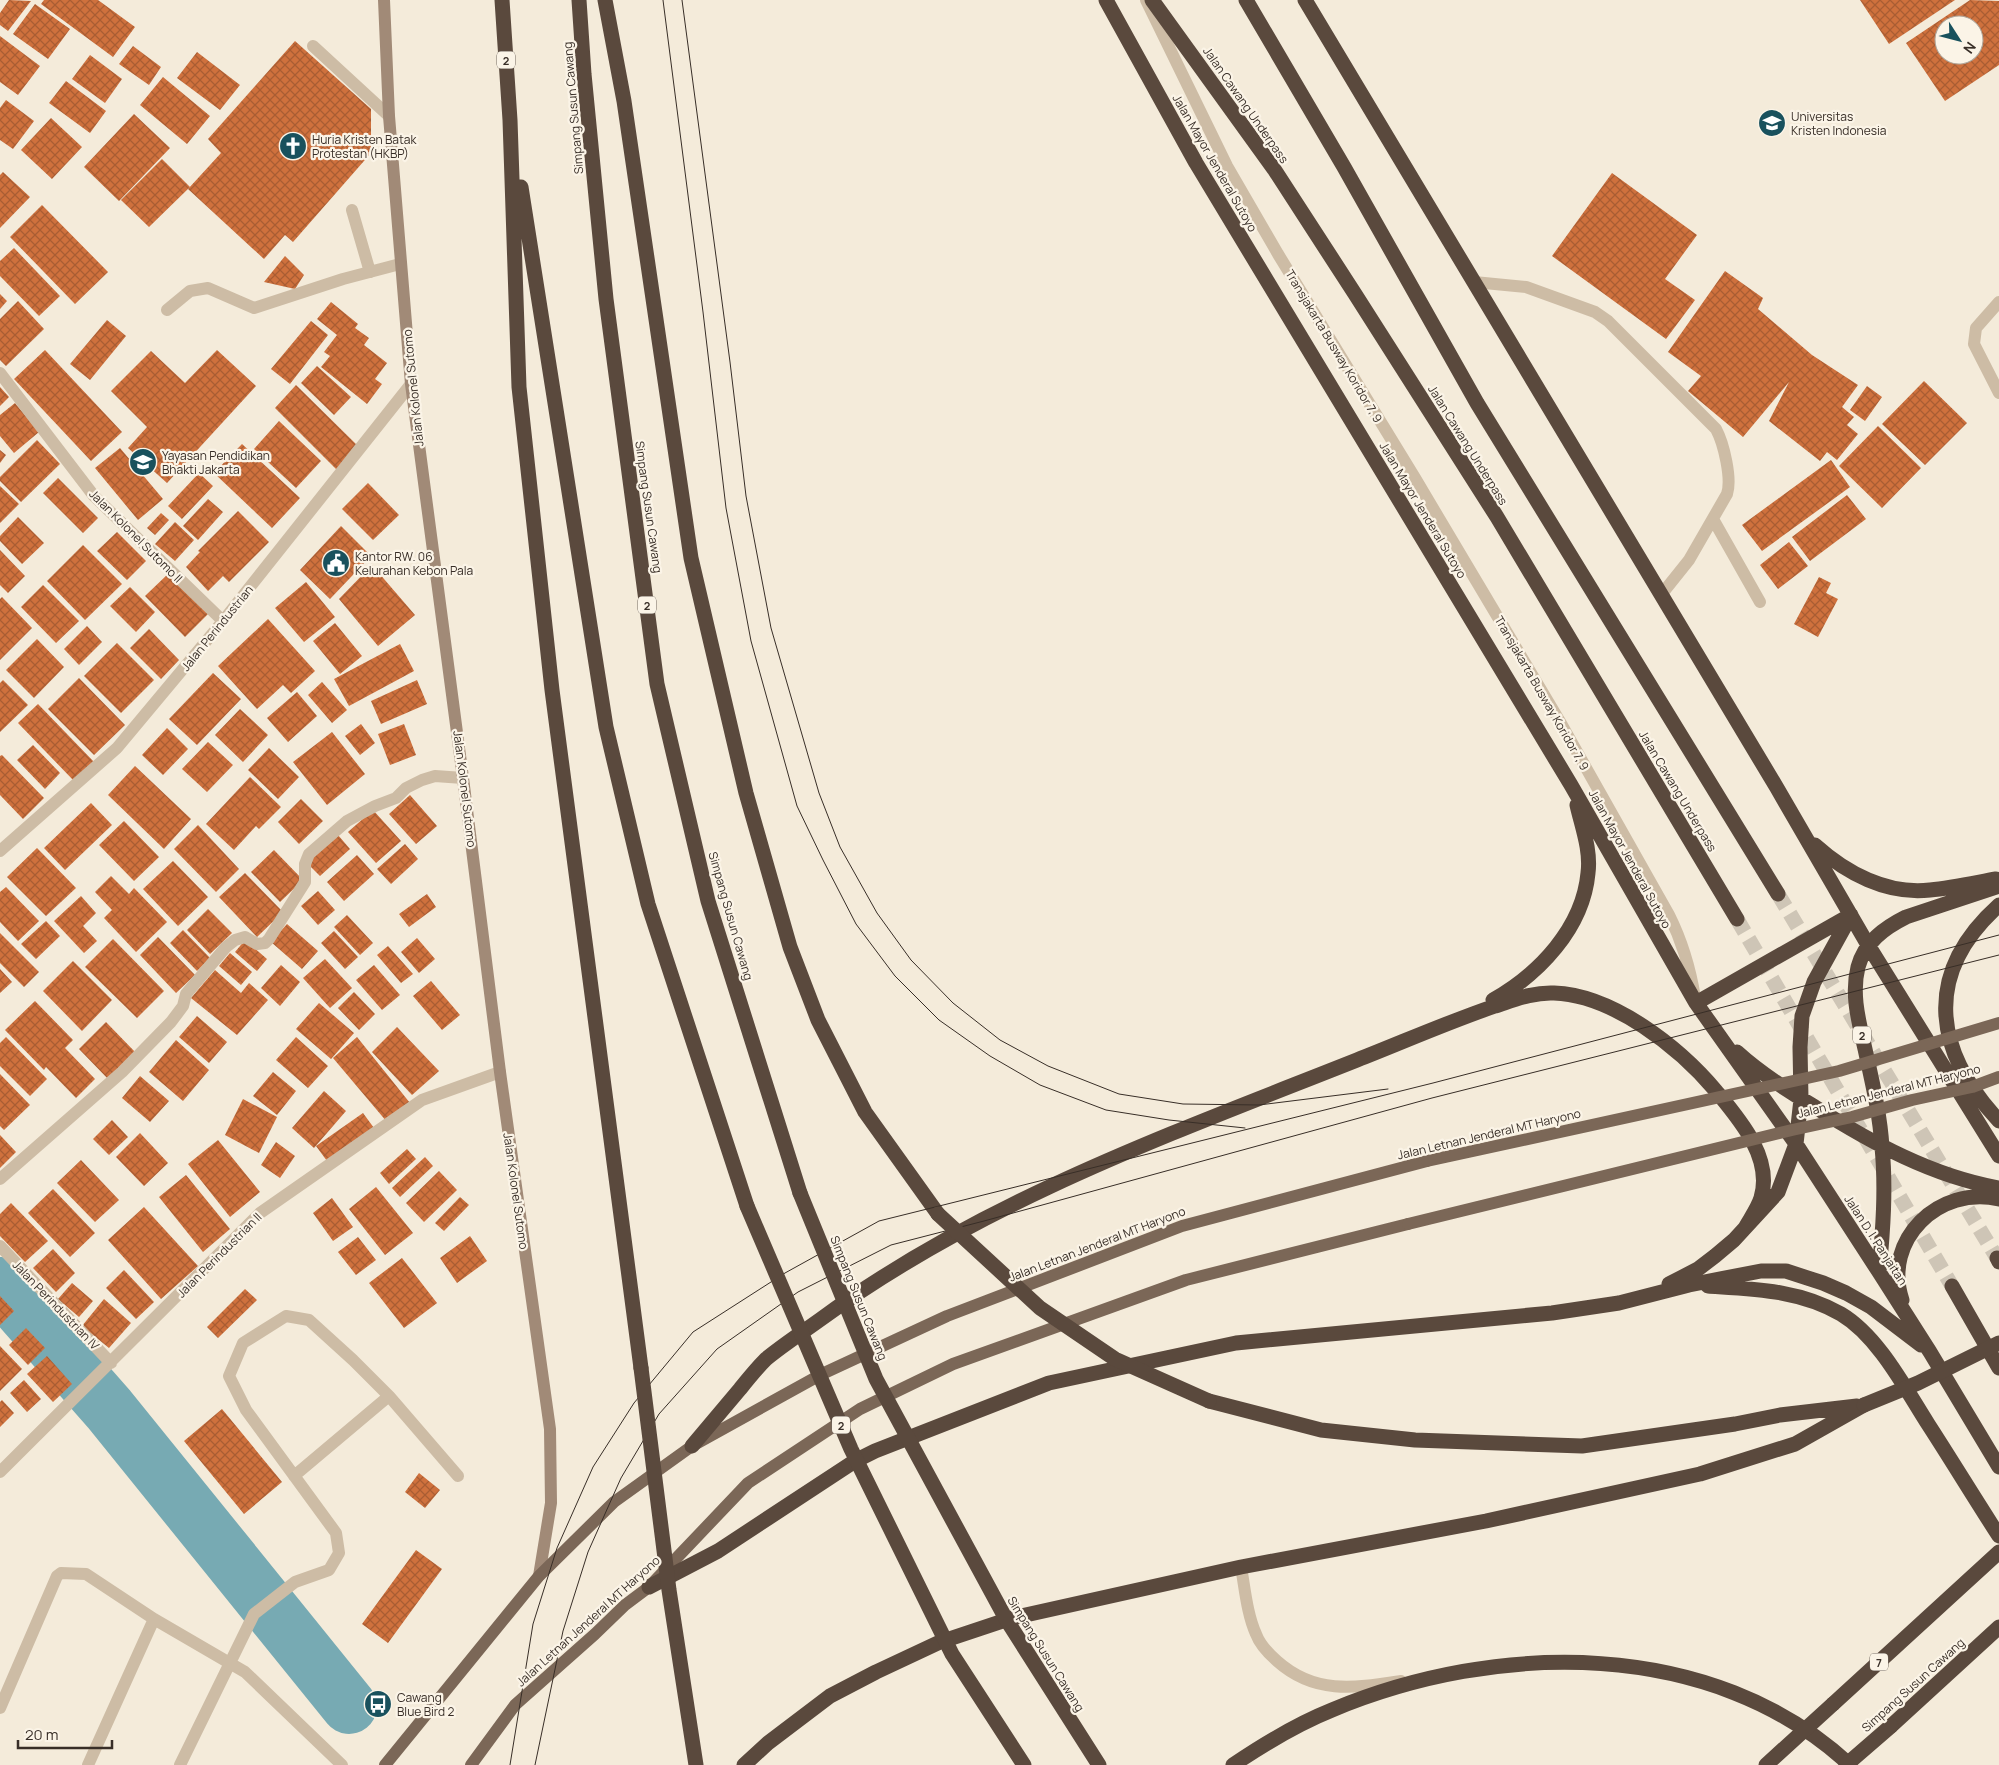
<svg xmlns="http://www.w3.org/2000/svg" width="1999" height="1765" font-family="Manrope,sans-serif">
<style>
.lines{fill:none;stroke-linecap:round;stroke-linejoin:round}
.river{stroke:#77aab3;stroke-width:56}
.building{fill:url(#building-cross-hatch);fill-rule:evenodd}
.highway-tunnel{stroke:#cec5b6;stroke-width:15;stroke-dasharray:15 8;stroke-linecap:butt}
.lane{stroke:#cdbca5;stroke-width:12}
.street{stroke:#cdbca5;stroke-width:12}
.secondary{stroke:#a18a77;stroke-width:12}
.primary{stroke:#7b6757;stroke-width:12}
.highway{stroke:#5a493d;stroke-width:15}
.tram{stroke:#382e27;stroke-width:1}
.primary-bridge{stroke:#7b6757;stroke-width:12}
.highway-bridge{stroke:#5a493d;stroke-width:15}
.labels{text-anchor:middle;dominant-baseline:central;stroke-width:4.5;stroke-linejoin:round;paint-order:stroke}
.shield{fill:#fbf4e7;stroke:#726961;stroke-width:1}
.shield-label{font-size:11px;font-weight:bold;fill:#382e27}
.street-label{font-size:12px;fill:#382e27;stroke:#fbf4e7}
.poi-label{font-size:12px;fill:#382e27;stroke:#fbf4e7;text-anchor:start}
</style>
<defs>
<pattern id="building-cross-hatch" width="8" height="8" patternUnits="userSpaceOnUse" patternTransform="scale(1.25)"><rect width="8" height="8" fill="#cf713d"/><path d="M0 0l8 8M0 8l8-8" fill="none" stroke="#a95d33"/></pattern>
</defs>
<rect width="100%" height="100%" fill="#f4ebda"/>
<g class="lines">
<path class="river" d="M0,1285L109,1409L349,1706"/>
</g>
<path class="building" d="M9,0L31,1L8,31L0,25V13Z
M44,0H98L135,27L113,57L41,4Z
M1860,0H1955L1889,44Z
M1970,0L1999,1V65L1945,101L1906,43ZM1944,25H1974V55H1944Z
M35,4L70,29L48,59L13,34Z
M0,36L40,66L18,95L0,82Z
M295,41L371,109V153L293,242L285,235L264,259L188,189L221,153L208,139Z
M133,46L161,67L149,85L119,64Z
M197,52L240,85L220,110L177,78Z
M90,55L122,79L105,103L72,79Z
M163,77L210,116L187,144L140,105Z
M66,81L106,111L90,133L49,103Z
M6,100L34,121L13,149L0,140V108Z
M134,114L170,148L119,201L84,167Z
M51,118L82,147L52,179L21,150Z
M162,159L190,187L149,227L121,200Z
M3,172L30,197L0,228V175Z
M1612,173L1697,235L1665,279L1695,300L1666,339L1552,256Z
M42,205L108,272L75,304L10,237Z
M14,248L60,296L39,316L0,276V261Z
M285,256L304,275L295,289L264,282Z
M1725,271L1763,298L1758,309L1812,355L1858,385L1842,407L1854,417L1847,425L1858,434L1837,460L1827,452L1820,461L1769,421L1789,382L1743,437L1688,391L1701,376L1668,352Z
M0,294L7,301L0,309Z
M18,301L44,329L6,366L0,360V319Z
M331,302L358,324L355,328L369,338L364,345L387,363L375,379L382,384L367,404L321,367L330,356L324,352L337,335L317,319Z
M107,320L126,336L90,380L70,364Z
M311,321L328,335L290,384L271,369Z
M45,350L122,432L91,461L14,379Z
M217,350L256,386L167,483L128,448L147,427L111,391L151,351L185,383Z
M317,366L351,397L334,415L301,383Z
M1924,381L1967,423L1925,465L1882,424Z
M296,385L360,448L338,471L275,408Z
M1867,386L1882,397L1865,421L1850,410Z
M0,387L9,397L0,406Z
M15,403L39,432L14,453L0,436V415Z
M279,421L321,461L296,488L254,449Z
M1878,426L1921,468L1882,508L1839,466Z
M37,440L60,464L21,502L0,481V477Z
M242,444L300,498L272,528L214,473Z
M120,448L163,499L138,520L95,468Z
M0,450L6,455L0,463Z
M1831,460L1850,487L1762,551L1742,525Z
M199,473L213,486L182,519L168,506Z
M58,478L98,518L83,533L43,493Z
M368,483L399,515L373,540L342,509Z
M0,486L19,504L0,523Z
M1847,495L1866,519L1810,561L1792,537Z
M208,499L223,512L198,540L183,526Z
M238,511L269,542L229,582L223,576L208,591L186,567L200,552L198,551Z
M161,513L169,520L155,535L147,528Z
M18,517L44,543L22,564L0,541V536Z
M175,522L194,540L175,561L155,544Z
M341,526L371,556L330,599L300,570Z
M117,532L146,561L127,580L97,551Z
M1789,542L1808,566L1778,589L1760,565Z
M83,545L122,584L85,620L47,581Z
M0,550L25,576L8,593L0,585Z
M372,565L415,615L378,646L339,599Z
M169,573L209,613L185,637L145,596Z
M1819,577L1831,583L1826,593L1838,599L1818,637L1794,624Z
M306,582L335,617L304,642L275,608Z
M43,585L79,621L56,643L21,607Z
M130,587L155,612L136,632L110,606Z
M2,597L32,628L0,660V599Z
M268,619L315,671L291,693L283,685L257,709L218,666Z
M335,623L362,656L340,674L313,641Z
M87,626L102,642L79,665L64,649Z
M149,629L179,660L161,679L130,648Z
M37,639L64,667L34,698L6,670Z
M117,643L154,680L121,713L84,676Z
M400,644L414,671L349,706L334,679Z
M213,673L241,699L197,745L169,719Z
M79,678L125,725L94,755L48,709Z
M3,680L28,705L0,732V683Z
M417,680L427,704L381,724L371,701Z
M322,682L347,710L332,723L308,695Z
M297,692L317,716L288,742L267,718Z
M38,704L95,763L75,782L18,723Z
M240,709L268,735L243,762L215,735Z
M361,724L375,743L360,755L345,736Z
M404,724L416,755L390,765L378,734Z
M167,728L188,749L163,775L142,755Z
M332,732L365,774L327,805L293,762Z
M208,742L233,765L207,792L182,769Z
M33,745L60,773L45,789L17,760Z
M269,748L299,777L278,799L248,770Z
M2,755L44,798L23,819L0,795V756Z
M135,766L191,819L164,849L108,795Z
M250,777L281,807L259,829L256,826L234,850L206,824Z
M410,795L437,826L416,844L389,814Z
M301,799L323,821L299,844L278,822Z
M91,803L112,825L65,870L44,848Z
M373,810L401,841L376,863L348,832Z
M124,821L159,857L134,881L99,845Z
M198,825L239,869L216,892L174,849Z
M338,835L350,849L320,876L307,863Z
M405,844L418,859L391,884L377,869Z
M37,848L76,888L46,916L7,877Z
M274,850L303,880L280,902L251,872Z
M357,855L374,874L344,901L327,882Z
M173,861L208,897L178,926L143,889Z
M245,873L283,912L257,937L219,897Z
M111,876L129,894L134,888L167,922L136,952L104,918L112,910L95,892Z
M6,887L39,921L18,941L0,922V892Z
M318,891L335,910L318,925L301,906Z
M427,894L436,907L409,927L399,914Z
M81,896L96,913L83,926L97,941L84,953L54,921Z
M208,909L232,933L210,954L187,930Z
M347,915L373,943L360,955L334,927Z
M46,921L60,936L36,959L21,944Z
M287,924L318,951L302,969L271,942Z
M183,930L210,958L197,971L170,943Z
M334,931L358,957L345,969L321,943Z
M0,933L39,972L24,987L0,963Z
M158,937L195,975L176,993L140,955Z
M417,938L435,959L419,973L401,952Z
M113,939L164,991L137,1018L85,967Z
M245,940L267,959L257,971L235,952Z
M388,946L413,974L401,983L377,955Z
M230,953L252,972L241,985L219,966Z
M325,959L352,988L330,1008L303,978Z
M73,961L112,1000L82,1031L43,991Z
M281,965L300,982L280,1006L261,988Z
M374,965L400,995L382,1010L356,980Z
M0,969L12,982L0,993Z
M215,970L241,993L249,983L268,1000L237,1035L191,998Z
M431,981L460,1015L442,1030L413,996Z
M354,992L375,1014L359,1030L338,1008Z
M35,1001L73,1040L65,1048L95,1079L76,1098L46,1067L44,1070L5,1030Z
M319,1003L354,1033L331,1059L296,1029Z
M197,1016L227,1042L209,1063L179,1037Z
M106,1022L136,1053L109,1080L79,1049Z
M397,1027L439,1071L412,1095L372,1052Z
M6,1037L47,1079L30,1096L0,1066V1043Z
M296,1037L328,1066L308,1088L276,1060Z
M357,1037L410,1103L387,1122L333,1058Z
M176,1040L209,1070L183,1101L149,1072Z
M273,1072L296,1091L277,1115L253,1096Z
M0,1074L30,1105L4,1130L0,1126Z
M140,1076L169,1101L150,1122L122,1098Z
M324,1091L346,1111L314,1148L292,1128Z
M243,1099L277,1117L259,1153L225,1135Z
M363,1113L374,1128L327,1161L316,1146Z
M112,1120L128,1137L109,1155L93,1139Z
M140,1133L168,1163L144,1186L116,1157Z
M0,1135L16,1152L0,1168Z
M218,1140L260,1192L230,1217L188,1164Z
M276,1142L295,1156L280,1178L261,1165Z
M407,1149L416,1159L389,1184L380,1173Z
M425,1157L433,1166L400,1197L392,1188Z
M81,1160L119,1200L95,1222L57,1183Z
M439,1171L457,1190L424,1222L406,1203Z
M186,1175L230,1229L203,1252L159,1197Z
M376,1187L413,1233L385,1255L349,1209Z
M53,1189L95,1233L70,1257L28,1213Z
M460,1197L469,1205L444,1231L435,1223Z
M332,1198L353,1227L333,1241L313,1213Z
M11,1203L48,1241L25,1262L0,1236V1214Z
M144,1207L198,1266L161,1299L108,1240Z
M470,1236L487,1261L457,1283L440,1258Z
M358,1237L376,1260L356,1275L338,1252Z
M53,1249L75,1273L56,1292L33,1268Z
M402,1258L437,1303L404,1328L369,1283Z
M124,1270L154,1302L136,1319L106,1288Z
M72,1283L93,1301L79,1317L58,1299Z
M245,1289L257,1300L218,1338L207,1327Z
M0,1296L14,1311L0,1325Z
M104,1299L131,1323L109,1348L82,1326Z
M26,1328L45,1348L28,1365L9,1345Z
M0,1346L22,1369L0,1391Z
M47,1356L72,1384L53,1402L27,1374Z
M24,1380L41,1399L27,1412L10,1393Z
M2,1400L14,1413L0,1427V1402Z
M222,1409L282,1482L244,1514L184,1441Z
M419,1473L440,1490L425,1508L405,1492Z
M416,1550L442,1569L388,1643L362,1624Z"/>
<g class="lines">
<path class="highway-tunnel" d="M1778,894L1997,1258
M1737,919L1952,1286"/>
<path class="lane" d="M1146,0L1227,166L1278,254L1415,478L1559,720L1669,915C1683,943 1690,967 1695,998
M313,46L389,116
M352,210L370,272
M1474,282L1526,287L1595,312L1608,321L1716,429C1724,444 1732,479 1727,494L1689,560L1661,595
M1999,302L1976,328L1974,344L1999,393
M1713,519L1760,602
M294,1476L389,1396
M1241,1567C1245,1589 1247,1614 1256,1634C1260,1645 1269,1654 1277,1661C1315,1695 1355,1688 1401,1681
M0,1708L57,1576L61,1573L86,1574L154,1619L245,1672L342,1765
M88,1765L154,1619
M180,1765L254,1614L295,1582L329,1570L339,1553L336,1533L246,1410L229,1376L243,1343L286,1316L309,1320L353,1360L389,1396L458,1476"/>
<path class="street" d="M167,310L190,291L208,288L254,308L343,279L400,264
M0,373L94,496L223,621
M0,851L117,748L223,621L411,384
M0,1179L122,1072L171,1022L183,1006L186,994L226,947L235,940L245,937L257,944L265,943L269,939L305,882V864L309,854L347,821L375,806L396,798L406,788L422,780L435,776L463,778
M0,1246L111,1363
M0,1472L260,1213L422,1100L500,1072"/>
<path class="secondary" d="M384,0L389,116L411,384L463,778L500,1072L550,1429L551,1503L539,1576"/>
<path class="primary" d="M385,1765L539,1576L614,1502L692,1446L822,1374L947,1316L1182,1226L1427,1161
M471,1765L515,1705L595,1634L625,1605L649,1587L748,1483L860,1409L953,1364L1186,1280L1408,1224"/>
<path class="highway" d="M502,0L510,120L519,387L552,690L641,1368
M579,0L584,74L606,299L657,684L708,901L800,1193
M605,0L624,101L691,558L746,793L790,947L818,1020L865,1112L938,1214
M1106,0L1196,163L1571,785L1696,1003L1796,1144L1879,1272L1930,1352L1999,1467
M1152,0L1274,169L1355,294L1497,517L1737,919
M1246,0L1344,167L1477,403L1778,894
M1305,0L1777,788L1868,945L1999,1156
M521,187L606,727L648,904L747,1206
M1815,845C1846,873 1887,895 1930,890C1952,888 1974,883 1996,879
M1999,905C1923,973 1933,1050 1999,1121
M1493,1000C1539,974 1583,928 1588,873C1591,850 1582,827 1577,805
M1696,1003L1849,916
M1737,1052C1760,1073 1788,1091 1815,1107C1872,1143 1932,1176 1999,1188
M1997,1258L1999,1262
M1879,1272C1883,1230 1886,1188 1882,1147C1880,1114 1872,1081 1865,1049C1859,1022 1851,995 1858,967C1865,942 1884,928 1906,917L1999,886
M1669,1284L1698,1269L1715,1256L1734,1240L1778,1192L1796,1144L1801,1099L1800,1047L1802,1016L1814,982L1851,915
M1708,1286C1754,1289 1800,1290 1841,1314C1878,1336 1905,1388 1928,1424C1952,1461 1975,1499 1999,1536
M1952,1286L1999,1368
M1902,1300C1882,1240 1939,1185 1999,1199
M1209,1401L1321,1430L1415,1440L1582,1446L1735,1424L1780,1415L1857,1406
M692,1446C708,1427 724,1408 740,1389C748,1379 757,1368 766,1359C783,1345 803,1332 821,1319C982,1201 1173,1133 1357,1060C1403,1042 1448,1022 1495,1006C1514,1000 1533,992 1554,993C1613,995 1679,1047 1716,1091C1740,1120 1773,1158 1761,1198C1758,1208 1750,1219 1745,1228
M649,1587L718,1551L855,1461L875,1451L1049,1383L1236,1343L1552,1313L1619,1303L1689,1285L1761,1271H1786L1823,1283L1846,1293L1871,1307L1921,1345
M1833,1704L1999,1552
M1891,1726L1999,1627
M744,1765L768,1743L830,1696L876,1672L940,1642L1012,1618L1241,1567L1486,1521L1700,1474L1795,1444L1864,1405
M1233,1765C1264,1744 1297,1724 1332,1710C1497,1641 1712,1637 1850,1765"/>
<path class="tram" d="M663,0L703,312L726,508L751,641L797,806L823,860L856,924L895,976L939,1020L990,1056L1040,1085L1106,1110L1169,1120L1245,1128
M682,0L730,362L746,496L771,628L819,793L840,847L877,913L911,960L953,1003L1000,1040L1048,1066L1119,1094L1183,1104L1259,1105L1388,1089
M510,1765L533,1624L557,1548L593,1467L634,1403L693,1332L785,1273L879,1221L1433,1083L1999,935
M535,1765L563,1631L588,1552L621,1478L659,1414L717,1349L798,1292L891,1245L984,1221L1432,1098L1999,955"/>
<path class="primary-bridge" d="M1427,1161L1839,1071L1999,1023
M1408,1224L1792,1130L1852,1117L1912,1100L1972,1087L1999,1077"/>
<path class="highway-bridge" d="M800,1193L876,1379L1006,1619L1099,1765
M747,1206L851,1449L952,1654L1024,1765
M938,1214L1040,1308L1115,1359L1209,1401
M641,1368L669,1590L696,1765
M1864,1405L1918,1383L1999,1343
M1766,1765L1833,1704
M1846,1765L1891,1726"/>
</g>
<defs>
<g id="university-disc" transform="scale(1.4375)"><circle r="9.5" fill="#19515d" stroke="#fbf4e7"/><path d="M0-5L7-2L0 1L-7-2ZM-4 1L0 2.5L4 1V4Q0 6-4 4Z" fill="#fff"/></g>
<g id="church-disc" transform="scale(1.4375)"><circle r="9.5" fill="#19515d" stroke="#fbf4e7"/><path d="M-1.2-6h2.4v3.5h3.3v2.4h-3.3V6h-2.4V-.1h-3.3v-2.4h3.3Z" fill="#fff"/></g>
<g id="school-disc" transform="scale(1.4375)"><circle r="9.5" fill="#19515d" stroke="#fbf4e7"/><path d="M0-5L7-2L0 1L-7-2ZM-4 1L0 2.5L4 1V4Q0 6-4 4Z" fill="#fff"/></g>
<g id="civic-disc" transform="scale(1.4375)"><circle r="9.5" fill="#19515d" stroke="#fbf4e7"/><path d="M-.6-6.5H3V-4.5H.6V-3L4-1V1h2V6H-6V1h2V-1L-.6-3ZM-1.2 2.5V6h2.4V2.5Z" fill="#fff"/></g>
<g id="bus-disc" transform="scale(1.4375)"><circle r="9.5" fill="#19515d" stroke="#fbf4e7"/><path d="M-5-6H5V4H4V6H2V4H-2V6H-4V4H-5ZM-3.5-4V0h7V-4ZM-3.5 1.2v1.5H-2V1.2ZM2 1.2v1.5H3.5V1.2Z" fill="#fff"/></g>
</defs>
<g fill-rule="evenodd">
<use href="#university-disc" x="1772" y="123"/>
<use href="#church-disc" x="293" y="146"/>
<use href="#school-disc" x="143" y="462"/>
<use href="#civic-disc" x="336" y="563"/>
<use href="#bus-disc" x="378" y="1704"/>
</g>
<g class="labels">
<g class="shield">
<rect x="497" y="51.5" width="18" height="17" rx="4"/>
<rect x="638" y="596.5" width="18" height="17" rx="4"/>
<rect x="1853" y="1026.5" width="18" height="17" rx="4"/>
<rect x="832" y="1416.5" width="18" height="17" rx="4"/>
<rect x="1870" y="1653.5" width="18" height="17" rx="4"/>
</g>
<g class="shield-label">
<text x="506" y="60">2</text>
<text x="647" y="605">2</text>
<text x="1862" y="1035">2</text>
<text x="841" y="1425">2</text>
<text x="1879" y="1662">7</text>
</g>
<g class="street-label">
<text transform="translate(1246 105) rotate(55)">Jalan Cawang Underpass</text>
<text transform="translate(573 108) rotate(-95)">Simpang Susun Cawang</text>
<text transform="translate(1215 163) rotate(60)">Jalan Mayor Jenderal Sutoyo</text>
<text transform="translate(1334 346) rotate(59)">Transjakarta Busway Koridor 7, 9</text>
<text transform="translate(413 388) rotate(-96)">Jalan Kolonel Sutomo</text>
<text transform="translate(1468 445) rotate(58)">Jalan Cawang Underpass</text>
<text transform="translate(649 507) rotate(82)">Simpang Susun Cawang</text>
<text transform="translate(1423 510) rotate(59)">Jalan Mayor Jenderal Sutoyo</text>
<text transform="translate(136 536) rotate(45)">Jalan Kolonel Sutomo II</text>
<text transform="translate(217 628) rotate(-51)">Jalan Perindustrian</text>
<text transform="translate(1542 693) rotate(60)">Transjakarta Busway Koridor 7, 9</text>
<text transform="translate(465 789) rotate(83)">Jalan Kolonel Sutomo</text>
<text transform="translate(1678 791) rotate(59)">Jalan Cawang Underpass</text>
<text transform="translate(1630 859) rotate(61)">Jalan Mayor Jenderal Sutoyo</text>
<text transform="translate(731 916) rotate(74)">Simpang Susun Cawang</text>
<text transform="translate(1889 1091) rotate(-14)">Jalan Letnan Jenderal MT Haryono</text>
<text transform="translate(1489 1134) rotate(-13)">Jalan Letnan Jenderal MT Haryono</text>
<text transform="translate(516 1191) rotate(82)">Jalan Kolonel Sutomo</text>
<text transform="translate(1876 1240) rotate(57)">Jalan D. I. Panjaitan</text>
<text transform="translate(1097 1244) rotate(-21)">Jalan Letnan Jenderal MT Haryono</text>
<text transform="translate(219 1255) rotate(-45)">Jalan Perindustrian II</text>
<text transform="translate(859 1298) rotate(68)">Simpang Susun Cawang</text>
<text transform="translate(56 1305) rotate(46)">Jalan Perindustrian IV</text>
<text transform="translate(588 1621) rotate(-42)">Jalan Letnan Jenderal MT Haryono</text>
<text transform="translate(1046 1654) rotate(58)">Simpang Susun Cawang</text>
<text transform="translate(1913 1685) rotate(-42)">Simpang Susun Cawang</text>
</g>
<g class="poi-label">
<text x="1791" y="116">Universitas<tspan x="1791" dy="14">Kristen Indonesia</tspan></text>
<text x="312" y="139">Huria Kristen Batak<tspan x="312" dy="14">Protestan (HKBP)</tspan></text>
<text x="162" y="455">Yayasan Pendidikan<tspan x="162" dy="14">Bhakti Jakarta</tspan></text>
<text x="355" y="556">Kantor RW. 06<tspan x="355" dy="14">Kelurahan Kebon Pala</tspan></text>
<text x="397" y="1697">Cawang<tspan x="397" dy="14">Blue Bird 2</tspan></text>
</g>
</g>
<g transform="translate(1959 40) rotate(126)"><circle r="24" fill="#fbf4e7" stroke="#ada59a"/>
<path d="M0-4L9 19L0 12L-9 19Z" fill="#19515d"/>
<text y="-8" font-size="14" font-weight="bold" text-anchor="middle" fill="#382e27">N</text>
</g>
<path d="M18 1740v8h94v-8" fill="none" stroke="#382e27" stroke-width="2.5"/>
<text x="25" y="1740" font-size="15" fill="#382e27" stroke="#fbf4e7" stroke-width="4" paint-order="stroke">20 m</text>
</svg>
